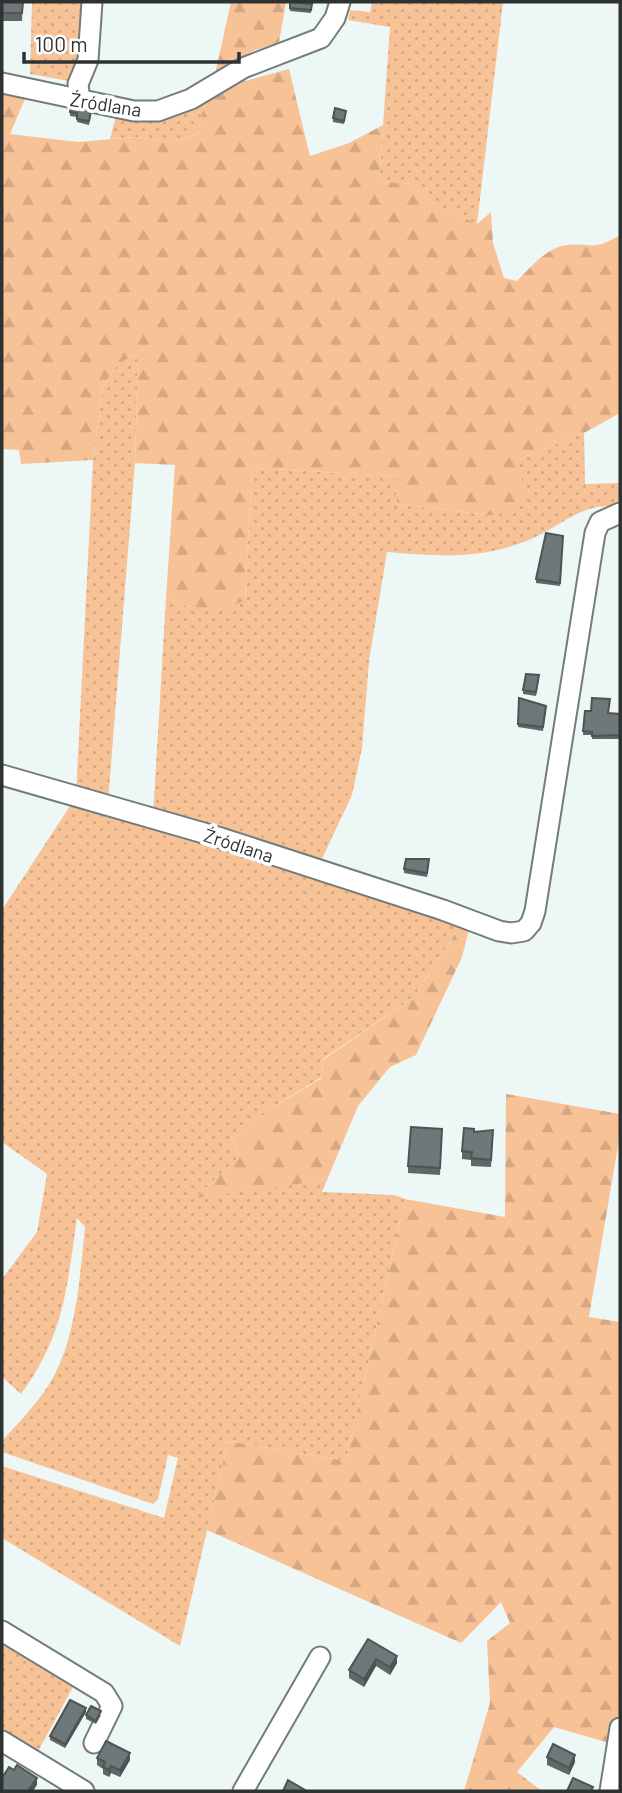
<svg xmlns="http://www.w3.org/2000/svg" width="622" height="1793" font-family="Barlow,sans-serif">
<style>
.grass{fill:url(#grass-dots)}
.forest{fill:url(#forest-firs)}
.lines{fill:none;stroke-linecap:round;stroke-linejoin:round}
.minor-casing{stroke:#727c7b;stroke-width:23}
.minor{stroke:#fff;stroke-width:19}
.wall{fill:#5f6767}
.shaded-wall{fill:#4e5454}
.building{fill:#6f7878;stroke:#4e5454;stroke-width:2}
.labels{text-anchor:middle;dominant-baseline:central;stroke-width:7;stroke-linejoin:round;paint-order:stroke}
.street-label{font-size:19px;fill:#2e3232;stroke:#fff}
</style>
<defs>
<pattern id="grass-dots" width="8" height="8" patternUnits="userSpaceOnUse" patternTransform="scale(1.75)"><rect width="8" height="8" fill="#f8c297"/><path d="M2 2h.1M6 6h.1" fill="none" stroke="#d5a783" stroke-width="1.8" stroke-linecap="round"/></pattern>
<pattern id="forest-firs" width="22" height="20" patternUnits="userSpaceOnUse" patternTransform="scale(1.75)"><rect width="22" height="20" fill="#f8c297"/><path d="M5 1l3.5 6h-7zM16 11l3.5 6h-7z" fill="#d5a783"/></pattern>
</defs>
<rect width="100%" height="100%" fill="#edf7f6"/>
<path class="grass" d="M32,2H88L75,82L30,74Z
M372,2H503L477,224L429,201L411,184L379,181L390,27L348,20L350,10L370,12Z
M205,99L198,134L168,142L137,137L110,139L117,112Z
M138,354L135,463L108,802L76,795L93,460L103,387L118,363Z
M584,433L585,484L620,483V506C578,504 567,523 531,539C482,560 439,556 387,552L369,661L362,748L352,795L319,865L153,816L166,598L190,607L245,600L252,468L396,476L397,504L496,516L519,459Z
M72,803L462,923L414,997L323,1059L322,1077L258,1116L251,1129L231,1138L239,1157L196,1197L327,1180L322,1192L394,1195L405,1199L346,1461L228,1441L180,1646L2,1538V1466L164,1518L178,1458L168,1455L158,1499L153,1504L2,1452V1441C21,1420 42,1399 55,1374C77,1331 80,1274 85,1227L77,1218C67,1287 64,1336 21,1394L2,1377V1279L37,1232L47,1174L2,1142V910Z
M5,1641L74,1685L36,1755L2,1734V1646Z"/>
<path class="forest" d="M231,2H286L279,43L255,50L215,74Z
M289,69L310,156L349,143L383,125L379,181L411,184L429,201L477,224L491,212L493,243L504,278L517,281C530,268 547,247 567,245C595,242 591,252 620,235V413L584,433L519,459L525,503L496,516L397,504L395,476L252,468L245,600C211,616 200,611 166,598L175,465L135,463L138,354L118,363L103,387L93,460L21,464L19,450L2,449V91L27,94L10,134L78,142L137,137L168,142L198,134L205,99L227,86Z
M462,923L470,926L462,957L416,1055L390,1067L358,1106L327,1180L195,1198L239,1157L231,1138L251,1129L258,1116L322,1078L323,1060L414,997Z
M506,1094L620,1114V1134L589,1317L620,1322V1746L554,1727L517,1772L542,1791H464L490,1703L487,1641L510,1623L501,1602L461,1643L207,1530L228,1441L346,1461L405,1199L505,1217Z"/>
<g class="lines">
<g class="minor-casing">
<path id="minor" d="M2,83L134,111H158L191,99L243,68L321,38L335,18L340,2
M80,101L78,84L88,60L92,2
M2,775L221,838L443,910L499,931L511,933L524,931L531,923L535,911L595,533L600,522L620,513
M2,1631L104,1693L112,1706L94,1743
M2,1741L84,1791
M243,1791L320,1657
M610,1791L620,1728"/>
</g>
<use href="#minor" class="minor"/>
</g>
<path class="wall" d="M2,2H23L22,21H2Z
M290,2L312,4L311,13L290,11Z
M92,109L89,125L77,122V117L70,116V112Z
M346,114L344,124L333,122V118Z
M563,536L560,586L536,583V579Z
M539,679L536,696L523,694V690Z
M519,698L546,710L543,731L518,727Z
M585,711L620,714V739H592V735H583Z
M429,863L427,877L404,873V869Z
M474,1132L493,1137L491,1167L471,1166V1160L462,1159V1151Z
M442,1136L440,1175L408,1173V1166Z
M368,1639L397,1663L390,1675L376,1666L364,1687L349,1678V1670Z
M86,1712L65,1748L50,1740V1736Z
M86,1715H101L96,1724L86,1719Z
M547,1757L575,1762L569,1775L547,1765Z
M97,1758L130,1760L120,1777L111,1773L109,1777L103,1774V1769L97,1765Z"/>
<path class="shaded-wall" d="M397,1656V1663L390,1675V1667Z
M376,1659V1666L364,1687V1679Z
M86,1708V1712L65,1748V1744Z
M130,1753V1760L120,1777V1770Z
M575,1755V1762L569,1775V1768Z
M111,1766V1773L109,1777V1770Z
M37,1778V1785L33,1791H28Z"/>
<path class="building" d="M2,2H23L22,13H2Z
M290,2L312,4L311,10L290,8Z
M72,102L92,106L89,121L77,119V113L70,112Z
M335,108L346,111L344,121L333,118Z
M546,533L563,536L560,583L536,579Z
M526,674L539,675L536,692L523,690Z
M519,698L546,706L543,727L518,724Z
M592,698L610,699L608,713L620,714V735L592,736V732L583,731L585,711H591Z
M406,859H429L427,873L404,869Z
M411,1127L442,1129L440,1168L408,1166Z
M464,1128L474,1129V1132L493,1130L491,1160L471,1158L472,1152L462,1151Z
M368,1639L397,1656L390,1667L376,1659L364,1679L349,1670Z
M70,1700L86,1708L65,1744L50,1736Z
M91,1706L101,1711L96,1721L86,1715Z
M106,1741L130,1753L120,1770L111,1766L109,1770L103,1767L105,1762L97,1758Z
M553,1744L575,1755L569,1768L547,1757Z
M17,1765L37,1778L28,1791H2V1778L9,1767L14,1770Z
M573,1778L593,1787L591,1791H567Z
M288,1780L305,1790L304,1791H283Z"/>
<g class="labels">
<g class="street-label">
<text transform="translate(106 104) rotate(9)">Źródlana</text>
<text transform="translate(239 845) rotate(18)">Źródlana</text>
</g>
</g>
<rect width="622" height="1793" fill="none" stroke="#2e3232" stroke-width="7"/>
<path d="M24 52v10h215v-10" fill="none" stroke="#2e3232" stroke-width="3.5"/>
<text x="35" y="52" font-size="21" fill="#2e3232" stroke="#ffffff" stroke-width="5" paint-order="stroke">100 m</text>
</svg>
